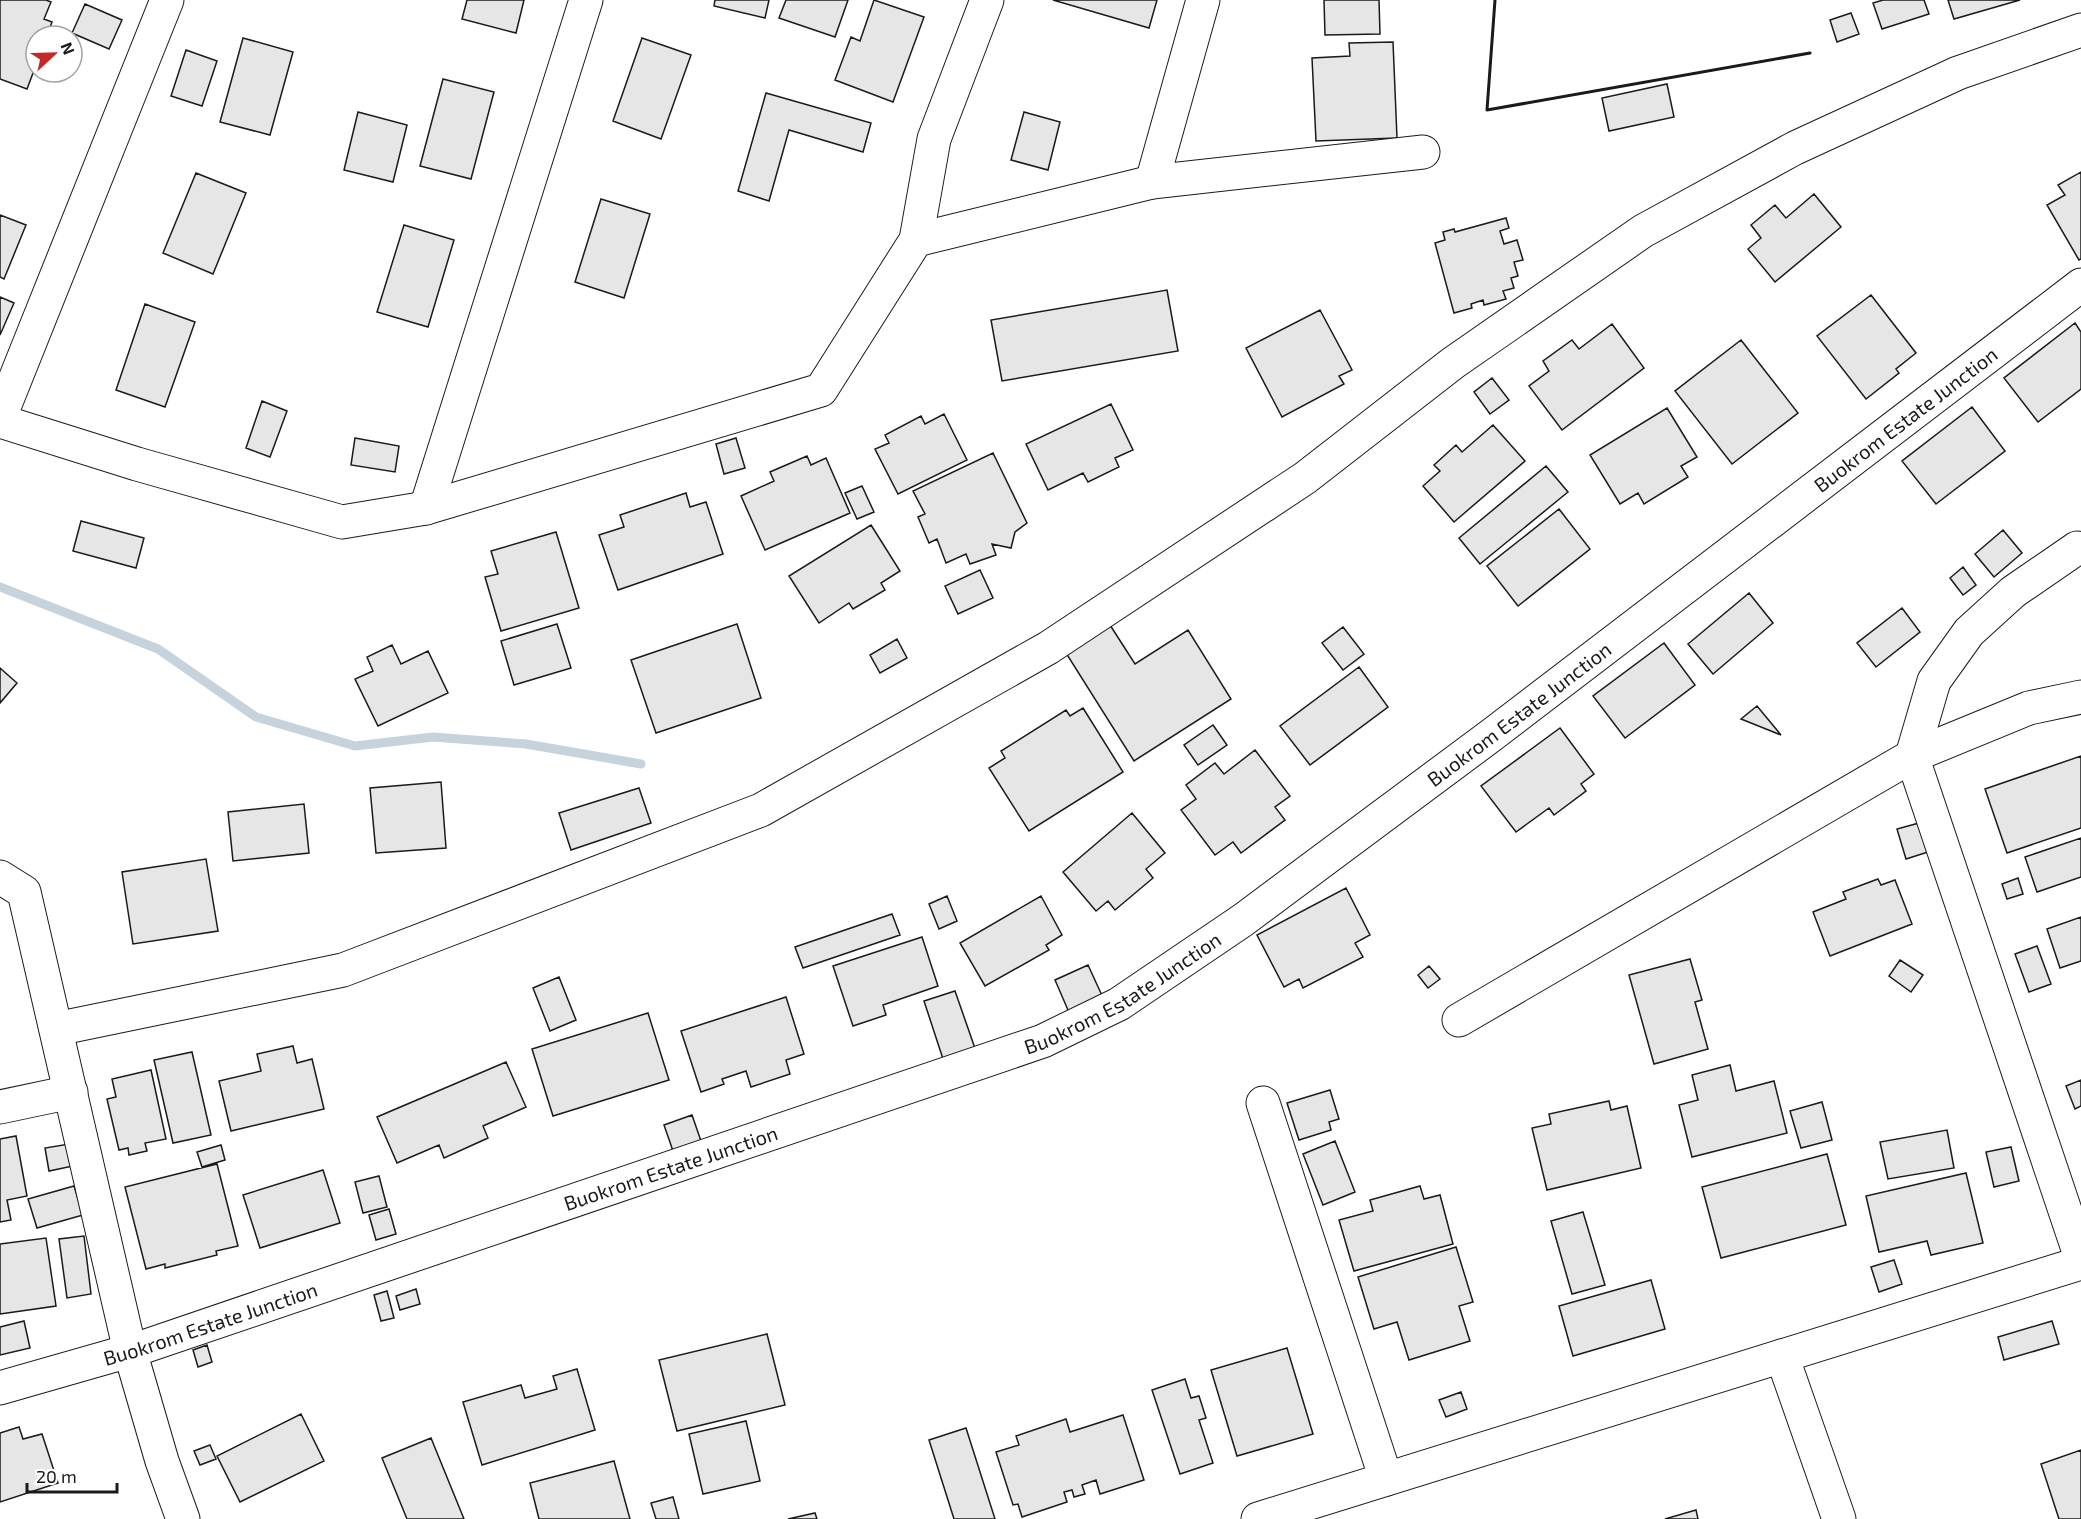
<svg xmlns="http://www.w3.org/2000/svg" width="2081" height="1519" font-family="'Exo 2',sans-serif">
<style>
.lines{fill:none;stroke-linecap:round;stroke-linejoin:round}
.stream{stroke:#c6d2dc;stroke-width:9}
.building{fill:#e6e6e6;stroke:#1a1a1a;stroke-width:1.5}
.minor-casing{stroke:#1a1a1a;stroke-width:35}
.minor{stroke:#fff;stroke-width:33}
.wall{stroke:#1a1a1a;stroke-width:3}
.labels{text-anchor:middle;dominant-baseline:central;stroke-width:4.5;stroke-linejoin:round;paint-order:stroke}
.street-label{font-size:20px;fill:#1a1a1a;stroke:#fff}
</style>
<rect width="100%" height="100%" fill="#fff"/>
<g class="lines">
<path class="stream" d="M0,587L158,649L256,717L355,746L433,737L526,744L641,764"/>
</g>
<path class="building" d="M0,0H46L51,2L44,19L52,22L47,36H36V65L27,89L0,79Z
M467,0H524L516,33L462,19Z
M715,0H769L765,18L714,6Z
M786,0H848L835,37L779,18Z
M874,0L924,17L893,102L835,80L851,37L860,41Z
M1053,0H1157L1149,28Z
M1324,0H1379L1380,34L1325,35Z
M1883,0H1924L1929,14L1882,29L1873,3Z
M1948,0H2020L1954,19Z
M85,4L122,20L109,49L72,33Z
M1851,13L1859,34L1837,42L1830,20Z
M243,38L293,52L270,135L220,122Z
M642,38L691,55L661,139L613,121Z
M1393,42L1397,138L1316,141L1312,58L1350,56L1349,43Z
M186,50L217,61L202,106L171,96Z
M443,79L494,92L471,179L420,166Z
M1667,84L1674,117L1609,131L1602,98Z
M766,93L871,123L863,152L789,130L769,201L738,191Z
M358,112L407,125L393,182L344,170Z
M1024,112L1060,122L1048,170L1011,160Z
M2081,172V259L2079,260L2047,205L2065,195L2058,185Z
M196,173L246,193L213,274L163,253Z
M1814,194L1841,227L1775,282L1748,249L1761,238L1751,225L1775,205L1786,218Z
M601,199L650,214L624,298L575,282Z
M0,215L26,225L4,279L0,277Z
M1506,218L1509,228L1500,231L1504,244L1517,240L1523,260L1514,262L1518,276L1511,278L1514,288L1503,291L1506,299L1484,305L1483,300L1471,304L1472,308L1454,313L1435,243L1445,240L1443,232L1454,229L1455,232Z
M404,225L454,240L428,327L377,312Z
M1167,290L1178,351L1002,381L991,320Z
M1871,295L1916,353L1896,369L1899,373L1866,399L1817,336Z
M0,297L14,303L0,335Z
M145,304L195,322L165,407L116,390Z
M1320,310L1352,370L1339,376L1344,384L1282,417L1246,348Z
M2075,323L2081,332V389L2038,422L2004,378Z
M1612,324L1644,368L1562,430L1529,386L1549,371L1543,361L1572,340L1579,349Z
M1741,340L1798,413L1732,464L1675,391Z
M1492,378L1509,400L1490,414L1474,392Z
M262,401L287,411L270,457L246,448Z
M1111,404L1133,450L1115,458L1119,467L1088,482L1083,473L1048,490L1026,444Z
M1972,407L2005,451L1936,504L1902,461Z
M1667,408L1697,457L1681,466L1688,477L1644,504L1638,493L1620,504L1590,455Z
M944,414L967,460L898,494L875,449L889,443L885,435L921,416L925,424Z
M1493,425L1525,461L1454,522L1423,486L1440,471L1434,465L1456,445L1462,452Z
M355,438L399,446L395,472L351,465Z
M736,438L745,468L724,474L716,444Z
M993,453L1027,523L1015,532L1011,548L992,544L996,555L970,564L966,554L946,563L937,539L929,543L918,517L925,514L913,491Z
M807,456L811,465L826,458L850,513L765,550L741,496L774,481L770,472Z
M1546,466L1568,492L1480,564L1459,538Z
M862,486L874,512L857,519L845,493Z
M686,493L690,507L706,502L723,554L618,590L599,535L624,527L620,515Z
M1559,509L1590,549L1518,606L1487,566Z
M81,521L144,538L136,568L73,551Z
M871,525L900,571L881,583L885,590L853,609L849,603L819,623L789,576Z
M2003,530L2022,553L1994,577L1975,554Z
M556,532L579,608L501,631L485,577L498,574L491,551Z
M1963,567L1976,585L1963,595L1950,578Z
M980,570L993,598L958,614L945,586Z
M1749,593L1773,623L1713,674L1688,644Z
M1902,608L1920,632L1876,667L1857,643Z
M557,624L571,668L514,685L501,641Z
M737,624L761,698L656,733L631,660Z
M1110,625L1135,664L1188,630L1231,699L1134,761L1066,653Z
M1343,627L1364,654L1343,670L1322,643Z
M897,639L907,658L880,673L870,655Z
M1664,643L1695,685L1625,738L1593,696Z
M392,645L401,664L428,651L448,693L378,726L355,679L373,671L367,657Z
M1359,667L1388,707L1310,765L1280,726Z
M0,668L17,683L0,703Z
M1757,706L1781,735L1741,719Z
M1083,708L1123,772L1029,831L989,768L1005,758L1001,751L1066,710L1070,716Z
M1213,725L1227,745L1198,765L1184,745Z
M1560,728L1594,774L1581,784L1586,791L1554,815L1549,808L1516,832L1481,786Z
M1255,750L1290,796L1275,807L1285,820L1241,853L1233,842L1215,855L1181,810L1196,799L1186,785L1215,763L1224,774Z
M2081,756V828L2007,853L1985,789Z
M441,782L446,848L376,853L370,788Z
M639,788L651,823L571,850L559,813Z
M304,804L309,853L233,861L228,812Z
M1132,813L1165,853L1146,869L1153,878L1115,910L1108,901L1096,911L1063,872Z
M1919,823L1928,852L1906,859L1897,829Z
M2081,838V877L2037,892L2025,857Z
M206,859L218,931L133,944L122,872Z
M2018,878L2023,894L2007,899L2002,884Z
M1878,879L1881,885L1895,880L1912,924L1830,956L1813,912L1846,899L1843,892Z
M1346,888L1370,935L1355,943L1363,957L1303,988L1299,979L1284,987L1257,935Z
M947,896L957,921L939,929L929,904Z
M1041,896L1062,935L1046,945L1049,950L985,986L960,943Z
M892,914L900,935L803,968L795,947Z
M2081,917V961L2060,968L2047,929Z
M922,937L938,986L883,1005L886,1015L853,1026L833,966Z
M2037,946L2051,984L2029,992L2015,954Z
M1690,959L1702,1000L1695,1002L1708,1049L1654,1064L1629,975Z
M1900,960L1923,975L1911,992L1889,976Z
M1088,965L1105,1002L1071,1017L1055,980Z
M1429,966L1440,979L1428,988L1418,975Z
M559,977L576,1020L550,1031L533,988Z
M955,991L977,1054L945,1065L924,1001Z
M786,997L804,1054L786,1060L790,1074L751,1087L746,1071L722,1079L724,1084L701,1092L681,1031Z
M648,1013L669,1080L553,1116L532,1049Z
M293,1046L297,1063L312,1059L324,1109L231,1131L219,1081L261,1071L257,1054Z
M192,1052L211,1135L173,1143L154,1060Z
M506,1062L526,1107L483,1126L488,1138L444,1158L439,1145L397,1163L377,1117Z
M1730,1065L1736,1091L1774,1081L1787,1133L1692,1157L1679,1105L1698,1100L1692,1075Z
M151,1070L166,1139L145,1143L147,1151L129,1155L128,1148L119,1150L107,1099L116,1097L112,1079Z
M2081,1080V1106L2075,1109L2066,1086Z
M1330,1090L1339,1119L1329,1122L1331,1130L1299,1140L1287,1103Z
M1609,1101L1611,1110L1627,1106L1641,1168L1547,1190L1532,1128L1551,1124L1549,1114Z
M1822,1102L1832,1140L1801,1148L1790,1111Z
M692,1115L701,1141L673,1151L664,1125Z
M1947,1130L1954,1168L1888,1179L1880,1142Z
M16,1136L27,1196L7,1200L11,1220L0,1222V1139Z
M1335,1141L1355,1192L1323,1205L1303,1154Z
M69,1144L73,1166L49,1171L45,1148Z
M221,1145L225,1160L202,1167L197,1152Z
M2011,1147L2019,1181L1994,1187L1986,1152Z
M1827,1154L1846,1225L1721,1258L1702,1187Z
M217,1164L238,1246L216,1251L217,1255L165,1268V1264L146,1269L125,1187Z
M323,1170L340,1223L260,1248L243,1195Z
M1966,1173L1983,1243L1931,1255L1927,1241L1879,1252L1866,1196Z
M379,1176L387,1207L363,1213L355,1182Z
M74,1186L83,1215L37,1228L28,1199Z
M1420,1186L1424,1199L1440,1195L1453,1244L1354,1271L1339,1220L1373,1211L1370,1200Z
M389,1209L396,1234L376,1240L369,1215Z
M1583,1212L1605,1285L1572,1294L1551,1221Z
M84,1236L91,1294L67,1298L59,1239Z
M46,1238L56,1306L0,1314V1244Z
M1456,1247L1473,1302L1459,1306L1470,1341L1409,1360L1397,1322L1374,1329L1358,1277Z
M1894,1260L1902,1284L1879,1292L1871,1267Z
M1651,1280L1665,1329L1573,1356L1559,1306Z
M416,1289L420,1304L400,1310L396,1296Z
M387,1291L394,1318L381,1321L374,1295Z
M24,1321L30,1348L0,1355V1327Z
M2052,1321L2059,1344L2004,1360L1998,1337Z
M767,1334L785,1405L677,1431L659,1360Z
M207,1345L212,1362L198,1367L193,1350Z
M1287,1348L1313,1434L1237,1456L1211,1370Z
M577,1369L595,1430L482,1465L463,1402L521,1385L525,1398L557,1389L553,1376Z
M1185,1379L1191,1398L1199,1396L1206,1418L1199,1420L1213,1463L1180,1474L1152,1390Z
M1461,1392L1467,1409L1446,1417L1439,1400Z
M301,1414L324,1461L240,1502L217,1456Z
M1123,1415L1144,1480L1100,1494L1096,1480L1082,1485L1085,1494L1074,1497L1072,1490L1064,1492L1067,1502L1022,1517L1018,1504L1013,1505L996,1452L1019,1445L1016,1436L1066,1419L1070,1432Z
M746,1421L760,1481L703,1494L689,1434Z
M19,1427L23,1439L42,1434L58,1483L0,1502V1433Z
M966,1428L995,1519H954L929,1440Z
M431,1438L464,1519H407L382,1458Z
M210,1445L216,1459L200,1465L194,1451Z
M2081,1450V1519H2059L2041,1464Z
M614,1461L630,1519H539L530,1483Z
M673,1497L679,1519H656L651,1503Z
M1696,1510L1698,1519H1665Z
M815,1513L817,1519H788Z"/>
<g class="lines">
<g class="minor-casing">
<g id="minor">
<path d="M1152,182L1203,0"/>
<path d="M916,240L1152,182L1423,152"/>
<path d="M0,417L167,0"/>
<path d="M0,421L137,464L342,522L426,508L821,390L916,240L934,139L987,0"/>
<path d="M426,508L586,0"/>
<path d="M2077,548L2013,592L1969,632L1934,681L1912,756L2081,1258"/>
<path d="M0,877L24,892L130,1351L162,1461L183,1519"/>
<path d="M1459,1020L1912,756L2029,708L2081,697"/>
<path d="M56,1029L343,970L761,810L1048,648L1305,478L1453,363L1643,231L1795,148L1958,73L2081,30"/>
<path d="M1263,1103L1386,1479"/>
<path d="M0,1107L71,1092"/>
<path d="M1782,1356L1839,1519"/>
<path id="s1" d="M0,1388L143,1347L1043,1041L1119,1004L1243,920L1493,734L2081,285"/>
<path d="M1258,1519L2081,1263"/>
</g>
</g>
<use href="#minor" class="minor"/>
<path class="wall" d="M1495,0L1487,110L1810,53"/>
</g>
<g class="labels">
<g class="street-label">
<text stroke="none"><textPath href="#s1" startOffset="2164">Buokrom Estate Junction</textPath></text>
<text stroke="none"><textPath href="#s1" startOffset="1678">Buokrom Estate Junction</textPath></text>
<text stroke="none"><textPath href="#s1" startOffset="1192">Buokrom Estate Junction</textPath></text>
<text stroke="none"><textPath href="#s1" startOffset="706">Buokrom Estate Junction</textPath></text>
<text stroke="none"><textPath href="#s1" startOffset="220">Buokrom Estate Junction</textPath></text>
</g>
</g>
<g transform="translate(54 54) rotate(68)"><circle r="28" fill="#ffffff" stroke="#a3a3a3" stroke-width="1.5"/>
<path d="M0-4.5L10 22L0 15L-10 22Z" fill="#c62828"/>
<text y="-9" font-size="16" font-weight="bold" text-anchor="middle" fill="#1a1a1a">N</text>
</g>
<path d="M27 1483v9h90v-9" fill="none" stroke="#1a1a1a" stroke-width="3"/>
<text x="36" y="1483" font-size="18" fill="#1a1a1a" stroke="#ffffff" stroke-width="4.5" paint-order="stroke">20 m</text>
</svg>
